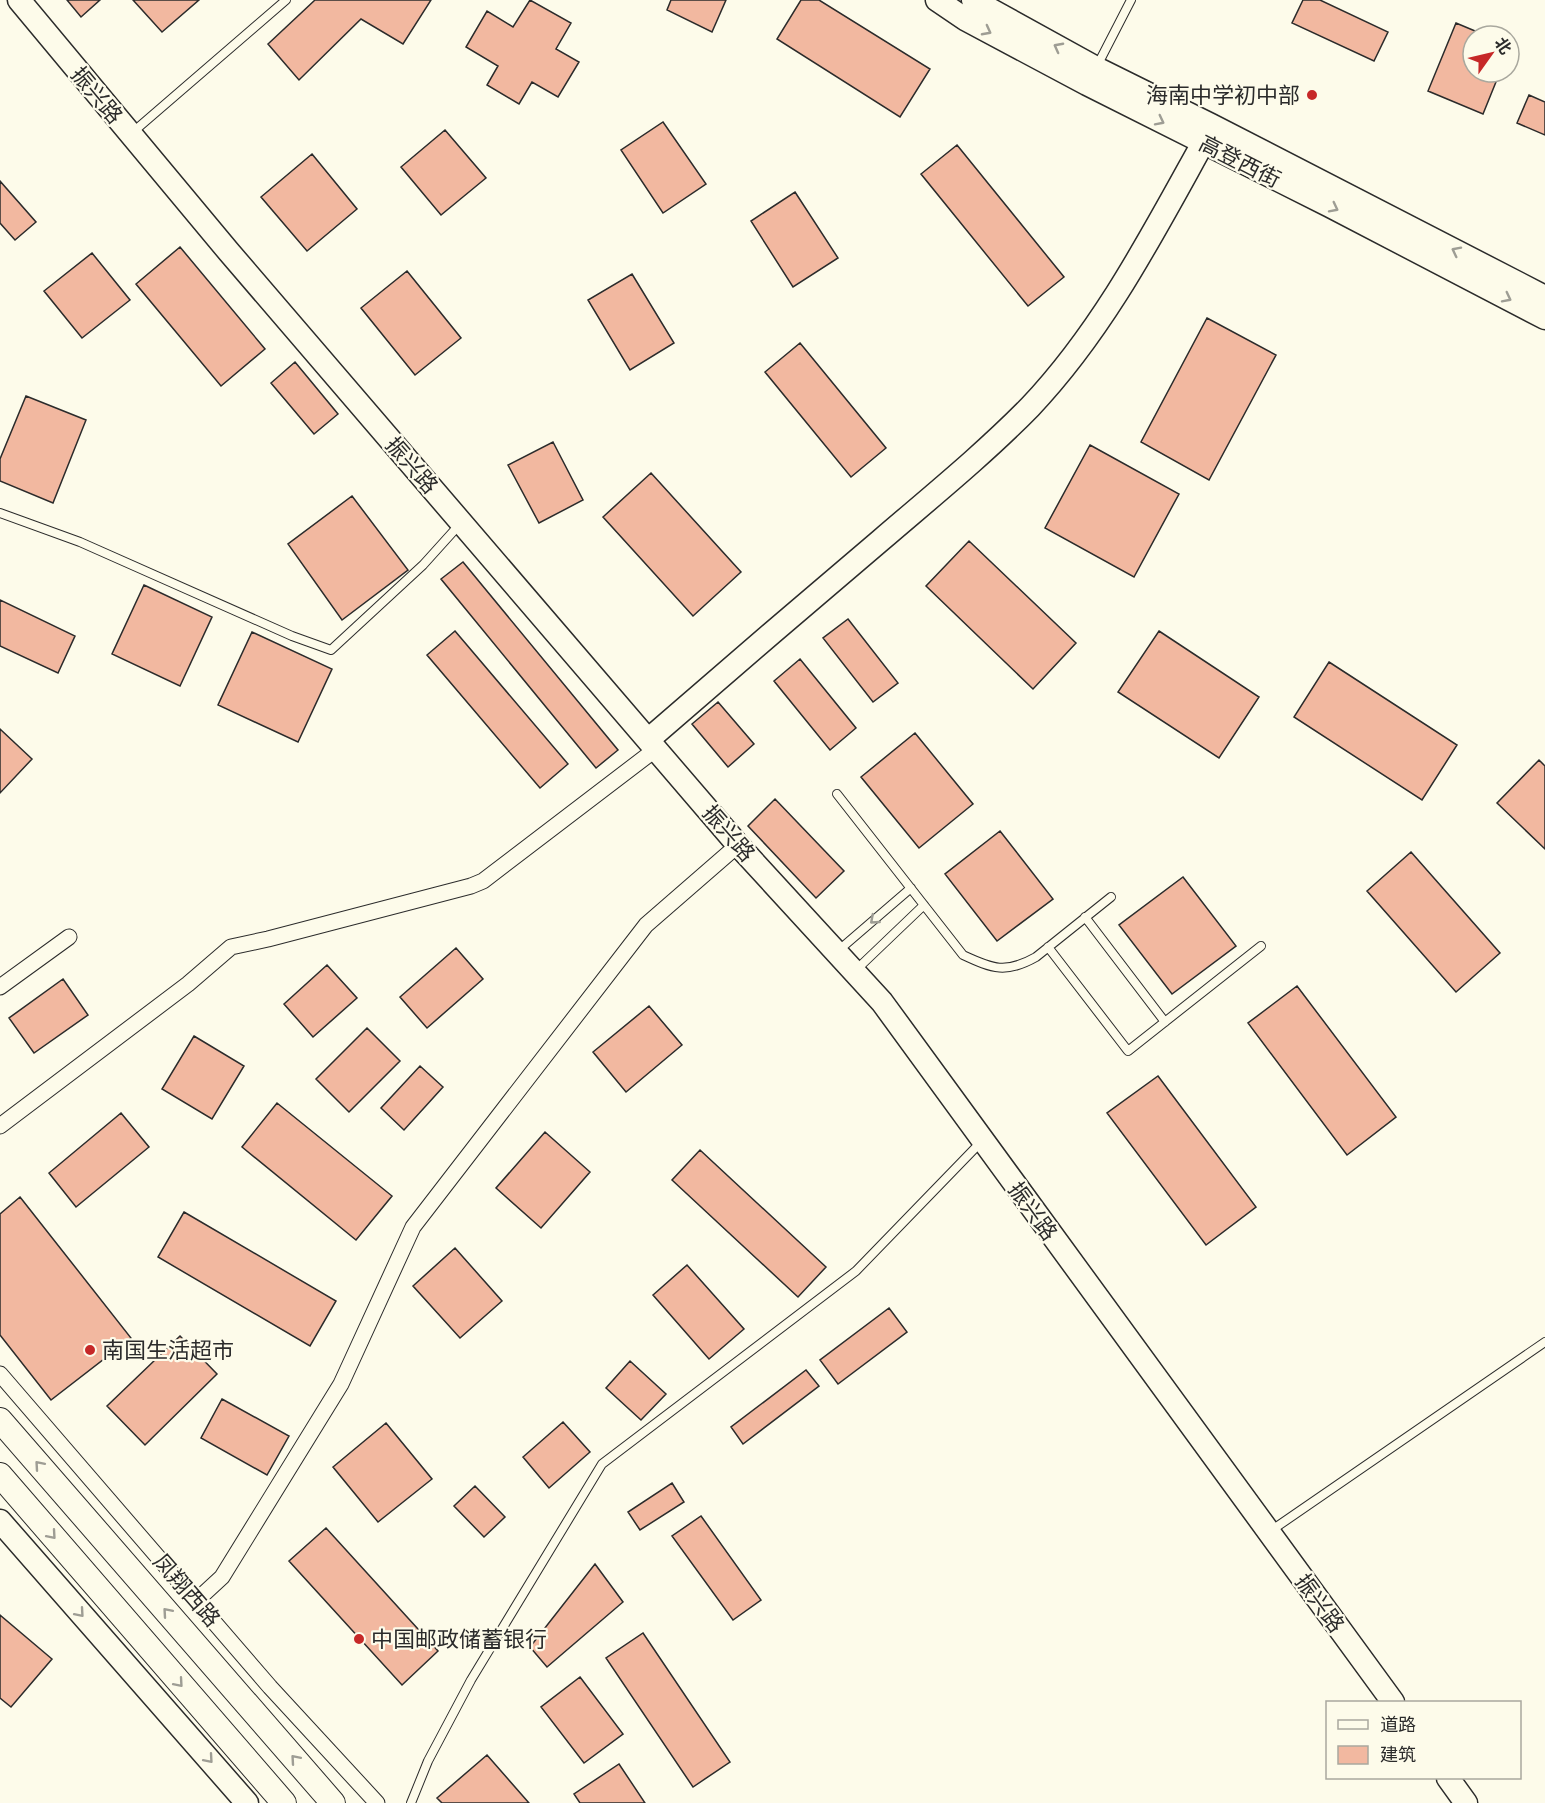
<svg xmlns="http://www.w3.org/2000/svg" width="1545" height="1803" font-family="'Titillium Web','Noto Sans SC',sans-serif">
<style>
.building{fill:#f2b8a0;stroke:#2b2b2b;stroke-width:1.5}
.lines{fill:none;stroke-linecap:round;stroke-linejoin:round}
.lane-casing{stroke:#2b2b2b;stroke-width:10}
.street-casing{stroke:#2b2b2b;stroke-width:17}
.secondary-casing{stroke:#2b2b2b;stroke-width:25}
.primary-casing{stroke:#2b2b2b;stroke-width:26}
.lane{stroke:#fdfbea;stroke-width:8}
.street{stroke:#fdfbea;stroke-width:15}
.secondary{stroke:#fdfbea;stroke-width:22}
.primary{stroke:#fdfbea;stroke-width:24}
.oneway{stroke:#9e9d94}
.poi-dot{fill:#c62828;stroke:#fdfbea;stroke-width:2}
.labels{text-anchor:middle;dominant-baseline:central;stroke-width:4.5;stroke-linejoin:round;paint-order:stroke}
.street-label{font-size:22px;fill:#2b2b2b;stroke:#fdfbea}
.poi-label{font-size:22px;fill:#2b2b2b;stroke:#fdfbea;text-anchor:start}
</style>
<rect width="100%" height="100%" fill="#fdfbea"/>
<path class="building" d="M67,0H100L81,17Z
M133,0H199L162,32Z
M315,0H431L403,44L361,19L299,80L268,44Z
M530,0L571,23L556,49L579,62L558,97L532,82L519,104L487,85L498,66L466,47L487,11L513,27Z
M671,0H726L712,32L667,10Z
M801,0H819L930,69L900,117L777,39Z
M1303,0H1320L1388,32L1374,61L1292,23Z
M1456,23L1487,36H1473V72H1500L1483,114L1428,91Z
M1529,95L1545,102V135L1517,123Z
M663,122L706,184L663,213L621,150Z
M445,130L486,178L441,215L401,167Z
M957,145L1064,277L1028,306L921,174Z
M312,154L357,209L307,251L261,197Z
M0,181L36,222L15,240L0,223Z
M795,192L838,258L793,287L751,221Z
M180,247L265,349L221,386L136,284Z
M92,253L130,300L82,338L44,291Z
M407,271L461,338L415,375L361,308Z
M632,274L674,343L630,370L588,300Z
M1207,318L1276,355L1209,480L1141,442Z
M800,343L886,448L851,477L765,372Z
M295,362L338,414L314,434L271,383Z
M26,396L86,420L53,503L0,481V459Z
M553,442L583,500L539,523L508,465Z
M1090,445L1179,494L1134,577L1045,528Z
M651,473L741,572L693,616L603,517Z
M352,496L408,570L342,620L288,544Z
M969,541L1076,643L1033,689L926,586Z
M463,562L618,750L596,768L441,579Z
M144,585L212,617L180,686L112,654Z
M0,600L75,636L58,673L0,646Z
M848,619L898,683L873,702L823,638Z
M455,631L568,764L540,788L427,655Z
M1159,631L1259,697L1219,758L1118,692Z
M252,632L332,669L298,742L218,705Z
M800,659L856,728L830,750L774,681Z
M1329,662L1457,745L1422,800L1294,717Z
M718,702L754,744L728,767L692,724Z
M0,729L32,759L0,793Z
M915,733L973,804L919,848L861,777Z
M1539,760L1545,766V849L1497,803Z
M775,799L844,871L816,898L748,826Z
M1000,831L1053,899L997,941L945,874Z
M1411,852L1500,953L1456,992L1367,891Z
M1183,877L1236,946L1172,994L1119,925Z
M456,948L483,979L427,1028L400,997Z
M327,965L357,998L313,1037L284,1004Z
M63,979L88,1015L34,1053L9,1018Z
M1297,986L1396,1117L1347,1155L1248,1023Z
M649,1006L682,1045L626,1092L593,1052Z
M367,1028L400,1061L349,1112L316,1079Z
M194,1036L244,1066L212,1119L162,1089Z
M420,1066L443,1087L404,1130L381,1108Z
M1158,1076L1256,1207L1206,1245L1107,1113Z
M277,1103L392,1196L356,1240L242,1147Z
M121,1113L149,1147L76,1207L49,1173Z
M545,1132L590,1172L541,1228L496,1188Z
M700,1150L826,1267L798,1297L672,1180Z
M20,1197L131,1338L51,1400L0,1335V1214Z
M184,1212L336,1301L310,1346L158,1257Z
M455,1248L502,1301L460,1338L413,1286Z
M687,1265L744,1329L709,1359L653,1295Z
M889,1308L907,1332L838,1384L820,1360Z
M180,1336L217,1374L145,1445L107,1406Z
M630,1361L666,1394L641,1420L606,1388Z
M806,1370L819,1386L743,1444L731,1427Z
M222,1399L289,1436L267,1475L201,1438Z
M563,1422L590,1452L549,1488L523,1457Z
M386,1423L432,1479L378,1522L333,1467Z
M672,1483L684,1502L640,1530L628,1512Z
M475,1486L505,1517L484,1537L454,1506Z
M701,1516L761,1600L733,1620L672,1536Z
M326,1528L438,1651L402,1685L289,1561Z
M595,1564L623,1602L547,1667L530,1647Z
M0,1615L52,1659L11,1707L0,1698Z
M643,1633L730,1762L693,1787L606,1658Z
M580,1677L623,1734L584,1763L541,1707Z
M487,1755L529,1803H442L437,1798Z
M619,1764L645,1803H580L574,1794Z"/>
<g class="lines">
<g class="lane-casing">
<path id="lane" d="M1097,66L1131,0
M133,132L286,0
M0,513L80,542L292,636L331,650L423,565L460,524
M837,794L963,955C993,969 1006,974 1036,957L1111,897
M1085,917L1165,1022
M1048,947L1128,1051L1261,946
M839,950L911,888
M856,970L924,905
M1272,1530L1545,1342
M411,1803L428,1761L471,1680L602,1464L856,1271L982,1141"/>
</g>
<g class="street-casing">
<path id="street" d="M0,987L69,937
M0,1126L188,984L231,947L268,939L471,886L483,881L656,749
M0,1374L270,1687L377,1803
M196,1601L222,1577L341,1384L413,1227L646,925L738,845"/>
</g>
<g class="secondary-casing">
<path id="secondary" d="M19,0L229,252L738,845L882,1002L1393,1702
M937,0L965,19L1087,84L1330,206L1545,318
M973,0L1096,68L1211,125L1545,297
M648,740C725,673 803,606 881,540C931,497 984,454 1030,407C1103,330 1152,235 1203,143
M0,1521L247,1803
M1448,1778L1466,1803"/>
</g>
<g class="primary-casing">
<path id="primary" d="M0,1420L333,1803
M0,1475L284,1803"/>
</g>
<use href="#lane" class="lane"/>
<use href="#street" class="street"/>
<use href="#secondary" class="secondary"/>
<use href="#primary" class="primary"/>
</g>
<defs><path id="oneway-chevron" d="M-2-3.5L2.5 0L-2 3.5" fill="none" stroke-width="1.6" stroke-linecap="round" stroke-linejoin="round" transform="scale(1.5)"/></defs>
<g class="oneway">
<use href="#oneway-chevron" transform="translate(987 31) rotate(28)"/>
<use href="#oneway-chevron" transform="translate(1058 47) rotate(-152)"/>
<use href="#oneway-chevron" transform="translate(1160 121) rotate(27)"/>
<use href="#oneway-chevron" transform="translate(1334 208) rotate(27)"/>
<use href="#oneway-chevron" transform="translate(1456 251) rotate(-153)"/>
<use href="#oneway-chevron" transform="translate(1507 298) rotate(27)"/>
<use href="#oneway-chevron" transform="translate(874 920) rotate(139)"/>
<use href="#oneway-chevron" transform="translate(39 1465) rotate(-131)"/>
<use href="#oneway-chevron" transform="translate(52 1535) rotate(49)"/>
<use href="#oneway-chevron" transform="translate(167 1612) rotate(-131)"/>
<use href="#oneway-chevron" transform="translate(80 1613) rotate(49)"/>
<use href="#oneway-chevron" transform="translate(179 1683) rotate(49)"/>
<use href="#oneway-chevron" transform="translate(209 1759) rotate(49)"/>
<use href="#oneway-chevron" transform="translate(295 1759) rotate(-131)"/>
</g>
<g class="poi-dot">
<circle cx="1312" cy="95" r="6"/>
<circle cx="90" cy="1350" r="6"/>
<circle cx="359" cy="1639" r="6"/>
</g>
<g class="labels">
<g class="street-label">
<text transform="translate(97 95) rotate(50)">振兴路</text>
<text transform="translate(1240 161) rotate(27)">高登西街</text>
<text transform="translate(412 465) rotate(49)">振兴路</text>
<text transform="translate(729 833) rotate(49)">振兴路</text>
<text transform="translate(1033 1211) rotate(54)">振兴路</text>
<text transform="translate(187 1590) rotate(49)">凤翔西路</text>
<text transform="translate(1320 1603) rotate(54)">振兴路</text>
</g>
<g class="poi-label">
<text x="1300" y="95" text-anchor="end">海南中学初中部</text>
<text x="102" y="1350">南国生活超市</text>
<text x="371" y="1639">中国邮政储蓄银行</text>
</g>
</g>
<rect x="1326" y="1701" width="195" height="78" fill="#fdfbea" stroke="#a9a89e" stroke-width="1.5"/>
<rect x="1338" y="1720" width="30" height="9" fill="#fdfbea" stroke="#a9a89e" stroke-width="1.5"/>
<text x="1380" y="1731" font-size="18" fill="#2b2b2b">道路</text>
<rect x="1338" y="1746" width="30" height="18" fill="#f2b8a0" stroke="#a9a89e" stroke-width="1.5"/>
<text x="1380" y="1761" font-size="18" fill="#2b2b2b">建筑</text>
<g transform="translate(1491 54) rotate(56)"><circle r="28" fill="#fdfbea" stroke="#a9a89e" stroke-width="1.5"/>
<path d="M0-4.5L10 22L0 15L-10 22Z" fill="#c62828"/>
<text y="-9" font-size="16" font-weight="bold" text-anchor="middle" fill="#2b2b2b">北</text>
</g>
</svg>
